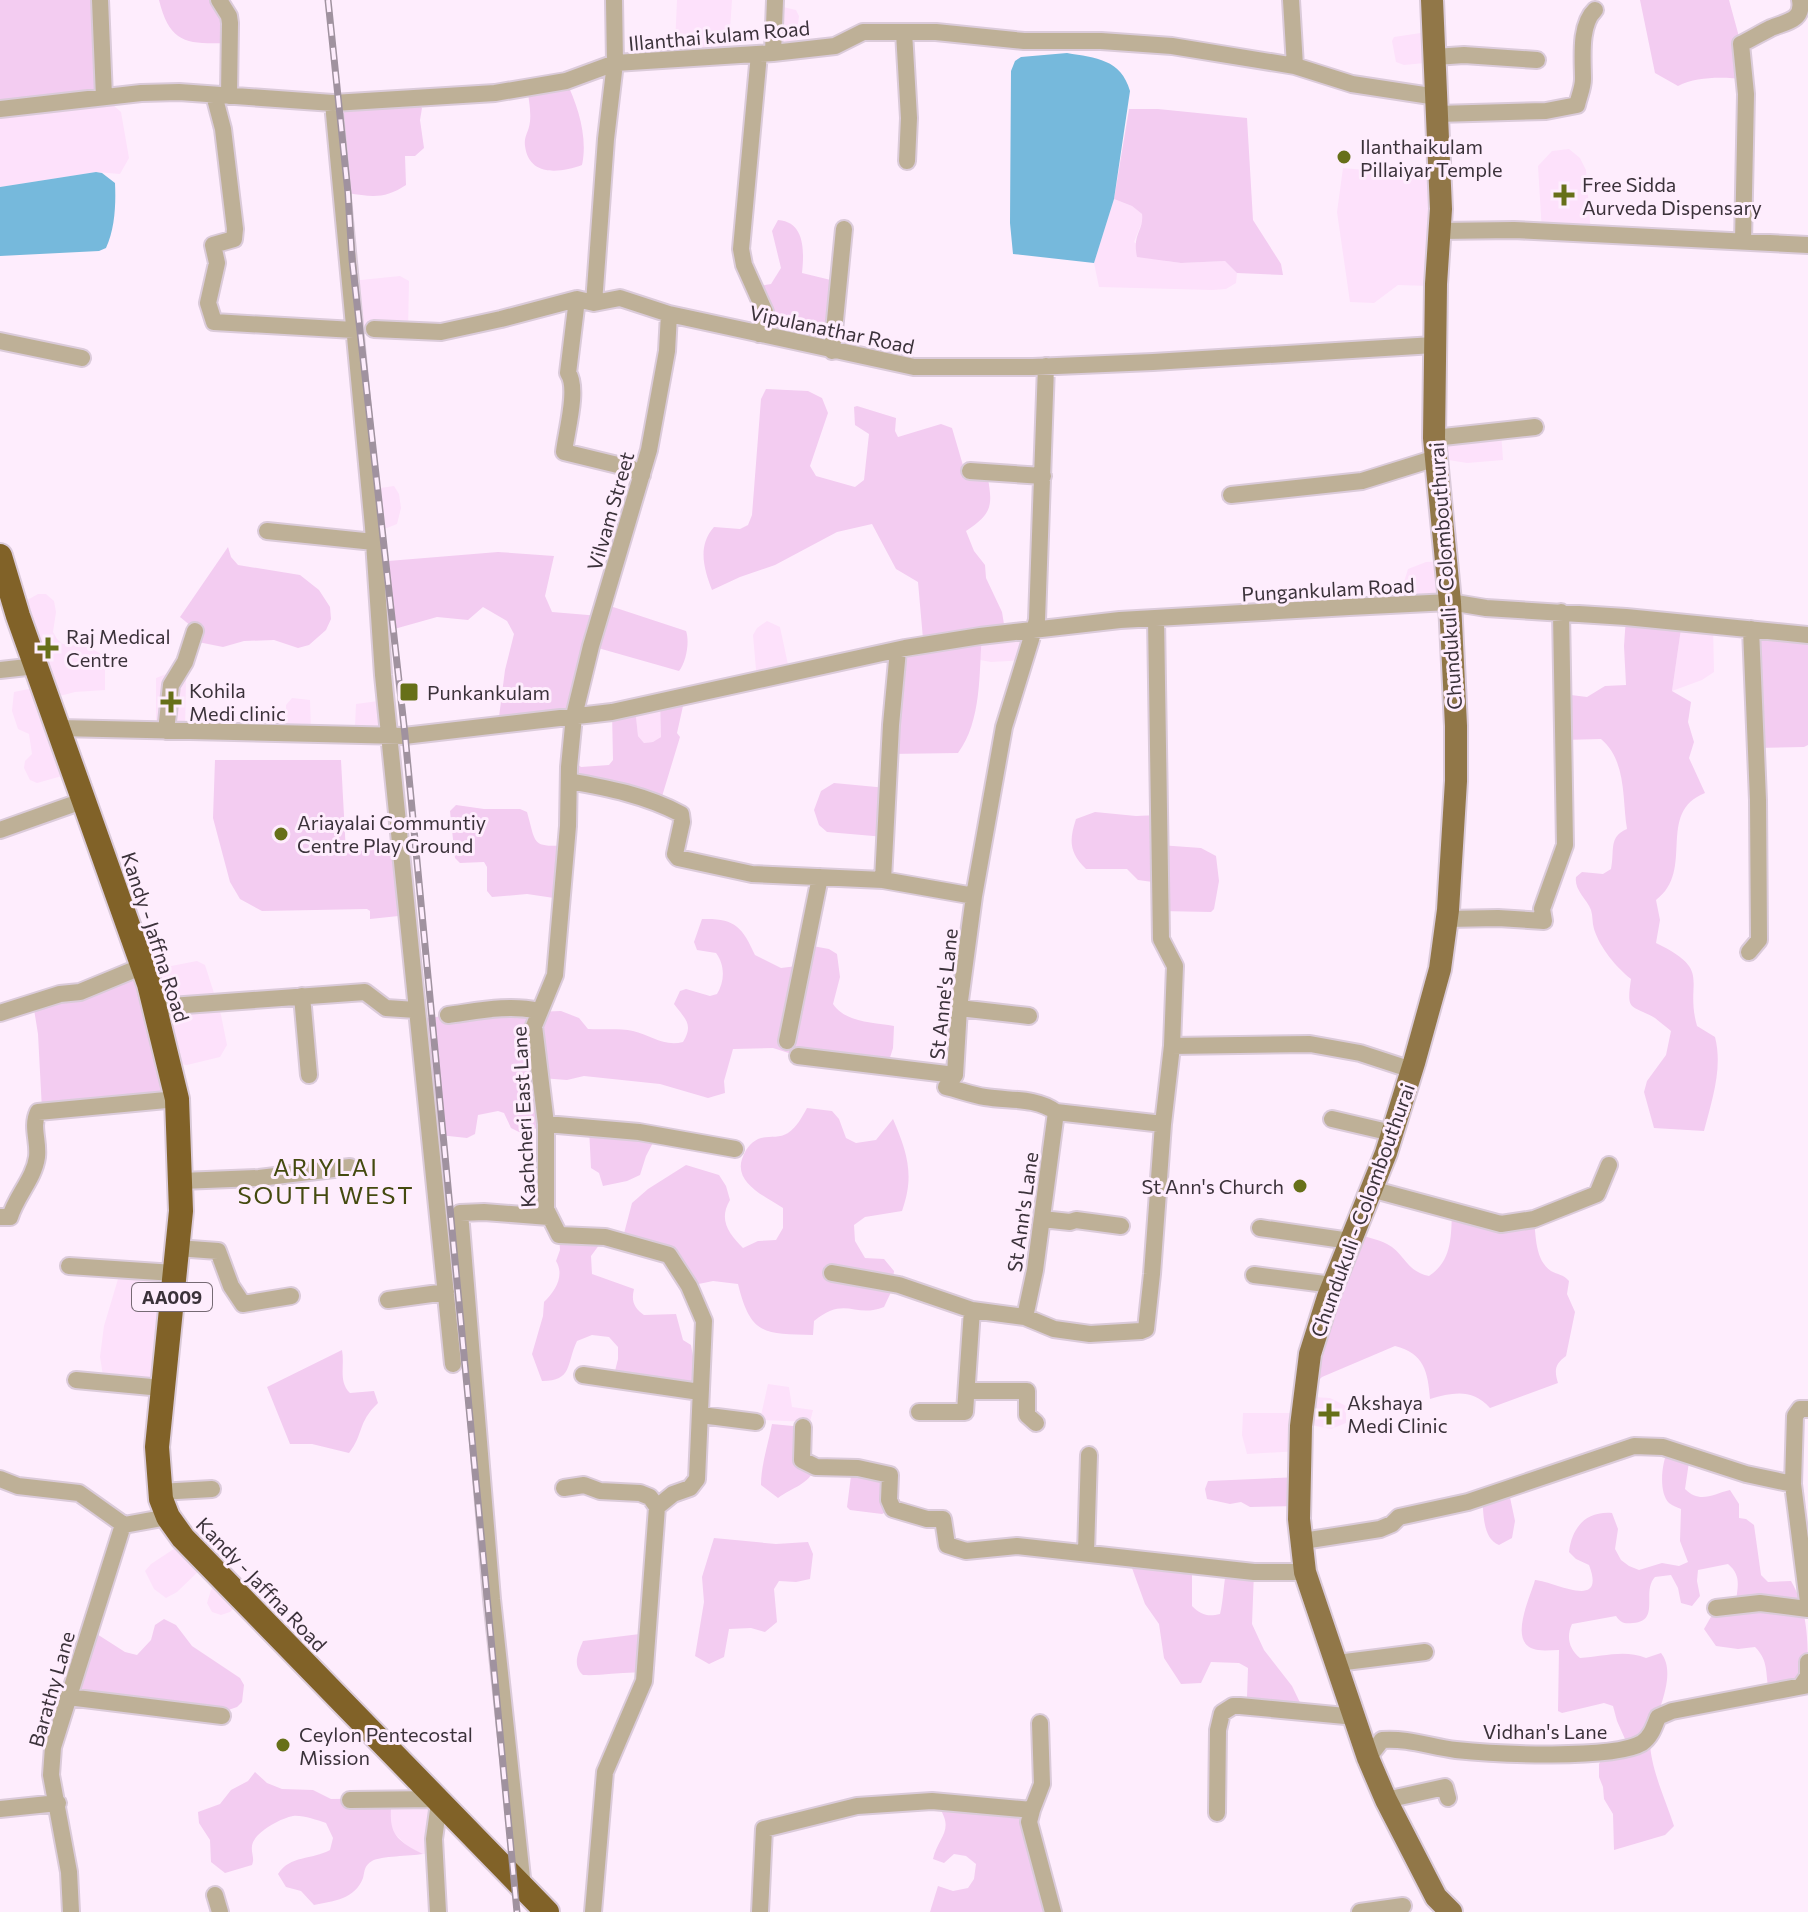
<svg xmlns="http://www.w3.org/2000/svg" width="1808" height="1912" font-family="Commissioner,sans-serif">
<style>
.built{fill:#fde1fb}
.green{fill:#f3ccf1}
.water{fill:#76b9dc}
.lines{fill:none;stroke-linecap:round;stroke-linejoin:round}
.minor-casing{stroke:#dbcbda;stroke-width:20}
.major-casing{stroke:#dbcbda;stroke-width:26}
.highway-casing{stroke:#dbcbda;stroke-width:28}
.minor{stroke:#beb097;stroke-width:16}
.major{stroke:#917748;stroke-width:22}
.highway{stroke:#816228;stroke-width:24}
.rail-casing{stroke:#a0929f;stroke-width:7}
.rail{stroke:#feedfd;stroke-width:4;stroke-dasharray:12;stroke-linecap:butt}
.poi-dot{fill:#677019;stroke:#feedfd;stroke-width:3}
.labels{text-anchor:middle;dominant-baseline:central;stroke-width:6;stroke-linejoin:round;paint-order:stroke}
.shield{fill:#feedfd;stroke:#766a74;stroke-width:2}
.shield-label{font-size:18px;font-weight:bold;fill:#3b323a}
.street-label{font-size:20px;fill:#3b323a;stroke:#feedfd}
.poi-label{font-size:20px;fill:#3b323a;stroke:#feedfd;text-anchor:start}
.quarter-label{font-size:24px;letter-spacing:2px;fill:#444a0f;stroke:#feedfd}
</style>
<rect width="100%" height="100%" fill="#feedfd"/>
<path class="built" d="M677,0H732L729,44L724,55L677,58L675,45Z
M783,7L796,10L799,16L795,49L773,53Z
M1434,31L1435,62L1404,65L1396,62L1392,41L1394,37Z
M104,97L121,112L129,158L120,174L96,172L0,187V109Z
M1569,149L1580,158L1586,170L1591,234L1542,232L1538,166L1552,151Z
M1343,168L1431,176L1429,286L1398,285L1374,303L1350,302L1337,212Z
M1114,199L1132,206L1142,214L1143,220L1134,242L1165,261L1181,263L1225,261L1237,273L1236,283L1226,289L1212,290L1099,287L1094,263Z
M400,276L409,281L408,331L359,329L351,281Z
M1501,431L1503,460L1467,463L1436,458L1434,438Z
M394,486L399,494L401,508L397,524L387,528H376L373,489Z
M1445,561L1450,602L1410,604L1404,582L1408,569L1426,562Z
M38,594H46L54,601L56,612L53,632L57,639L63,644L88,647L105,656V690L75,692L48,699L62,776L37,783L30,780L24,768L25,761L32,754L29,734L18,729L12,711L14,692L43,686L15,607Z
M767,621L780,627L790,674L757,681L753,635L757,628Z
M1682,622L1713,625L1714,672L1702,680L1672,691Z
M1035,627L1025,660L991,662L980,660L982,633Z
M169,673H176L186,678L185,732L156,731V678Z
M292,698L310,700L311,735H286V705Z
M386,700L391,736L358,735L355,726L356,704Z
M660,702L661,737L654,742L644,743L638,736L635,707Z
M197,961L205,965L221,1015L227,1045L220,1057L187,1065L169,1063L145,971Z
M121,1269L174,1273L162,1388L104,1382L100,1357L104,1326Z
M768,1384L789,1387L792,1407L813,1410L810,1422L760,1420Z
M1313,1397L1330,1398L1346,1406V1423L1331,1429L1311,1425Z
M1243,1413H1303L1300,1451L1247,1454L1242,1435Z
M186,1541L207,1563L177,1592L166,1598L154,1589L145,1571L151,1564Z
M223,1579L243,1599L230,1612L221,1615L212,1612L207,1603L211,1590Z
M392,1798L436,1799L432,1854H423L408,1847L392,1831L389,1822Z"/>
<path class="green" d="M0,0H100L104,97L0,109Z
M159,0H219L230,43C188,44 170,45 159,0Z
M1640,0H1729L1741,44L1745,79C1723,77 1697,76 1678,86L1655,73Z
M566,81C578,106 588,137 582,165C560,173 529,177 525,146C524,138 527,134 529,127C532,117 529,99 527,88Z
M411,98L422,108L420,120L424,148L415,156H405L406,185C385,199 372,197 348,193L339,102Z
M1129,109H1158L1247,118L1253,220L1281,264L1283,275L1237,273L1225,261L1181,263L1137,257C1132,233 1144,231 1142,214L1132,206L1114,199Z
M778,220C806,222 804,253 802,273L839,282L832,351L759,334L754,287L771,284L781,268L772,231Z
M766,389L808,391L822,398L828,413L810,466L816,476L855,487L864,480L869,434L855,425L854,407L857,406L896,418L895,431L898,437L941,424L952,428L967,479L987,472C992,504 995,512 966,531L974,551L985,565L986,578L1002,612L1005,630L982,633C979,672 982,721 958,753L889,754L896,643L923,639L918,582L896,569L872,524L837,532L775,565L740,577L712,590C704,569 697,546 714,527L740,529L748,525L752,515L761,399Z
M228,547L231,557L238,565L300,575L319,590L330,607L331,619L326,630L309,645L298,648L274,640L244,641L223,647L198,642L191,626L180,617Z
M498,552L554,556L545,596L552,612L600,616L604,604L686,631C690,642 686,662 679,671L591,646L574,716L498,725L505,670L514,634L507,621L483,607L468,620L437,617L380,633L376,562Z
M1626,617L1682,622L1672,691L1691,702L1688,722L1694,742L1689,758L1705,793C1655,813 1696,870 1656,900L1660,920L1656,943C1714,971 1684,980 1697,1026L1715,1037C1723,1068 1712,1100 1704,1131L1654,1128L1644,1092L1647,1081L1666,1055L1671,1031C1666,1027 1660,1022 1655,1018C1631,1004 1626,1013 1631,979C1616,967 1600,948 1594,929C1592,923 1593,916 1591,910C1586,898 1574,890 1576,877L1582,872L1603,874L1611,869C1615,850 1608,837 1627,829C1622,799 1627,761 1601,739L1563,740V694L1587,697L1605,686L1626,685L1624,646Z
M1751,629L1808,635V745L1804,747L1756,748Z
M685,697L677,733L680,737L660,803L569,781L571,759L581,767L609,765L613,760L612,712L635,707L638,736L644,743L653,742L661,737L660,702Z
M215,760H341L346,853L388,847L402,851L408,915L370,919V911L367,909L262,911L240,899L230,882L213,818Z
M834,783L887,788L885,837L827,832L819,825L814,810L821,791Z
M456,805L484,809H520L527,812C536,843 531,848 566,845L561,899L527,894L492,897L487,891V867L484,862L460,863L455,858L450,811Z
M1095,812L1136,816L1159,815V845L1201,848L1216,856L1219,881L1214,909L1211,912L1160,911V883L1138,880L1127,869H1086C1069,853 1069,840 1076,819Z
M702,919C734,918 742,926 755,955L781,968L797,966L807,945L829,949L837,954L840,977L833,1004C846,1023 873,1022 894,1026L893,1048L887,1067L798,1056L773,1048L733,1049L724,1081L725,1093L708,1098L660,1084L584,1076L567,1080L541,1078L546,1124L523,1134L511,1128L504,1113L498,1111L478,1115L475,1134L467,1138L430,1134L418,1020L448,1015L561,1011L579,1018L588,1029C602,1030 619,1028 633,1031C650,1035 664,1047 683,1042C694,1024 685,1019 674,1004L680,991L686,989L710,996L717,994C725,981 725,965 716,953L697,950L694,942Z
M143,966L177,1099L42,1110L38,1034L33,1003Z
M807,1108L832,1111L839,1119L846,1138L856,1143L876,1140L893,1119C907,1152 915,1175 902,1211L865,1217L854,1225L855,1241L865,1258L884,1259L894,1271L892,1290L884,1307C854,1319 846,1295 814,1321L813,1335C765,1333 751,1337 738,1284L713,1281L689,1286L669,1255L622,1241L632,1203L648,1189L686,1165L719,1175L726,1186L730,1200C718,1220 729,1234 743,1248L758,1241L776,1240L783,1228V1208C766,1197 734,1183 742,1159C745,1150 750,1143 758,1139C768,1135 779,1139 788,1133C797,1127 802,1117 807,1108Z
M589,1128L657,1135L646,1156L640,1175L627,1181L603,1186L599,1173L591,1168Z
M1452,1212L1534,1219C1536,1236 1535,1260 1551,1271C1558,1275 1563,1274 1569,1281L1567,1294L1575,1312L1566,1356C1555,1364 1554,1370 1558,1383L1490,1408C1473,1389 1454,1392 1430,1399C1428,1372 1424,1353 1395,1346L1322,1377L1305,1393L1355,1233C1365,1237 1378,1239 1387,1244C1405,1253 1405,1271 1429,1276C1452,1261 1451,1237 1452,1212Z
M559,1235L605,1237L591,1256L592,1274L634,1289C631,1301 634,1308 644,1315L676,1314L683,1340L691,1345L693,1356L701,1365L700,1392L613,1379L618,1359V1347L609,1337L592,1335L577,1341C566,1364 573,1381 542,1381L532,1354L543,1316L544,1302C555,1291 565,1276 556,1261L560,1250Z
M342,1350C345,1366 338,1381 350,1393L374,1391L378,1403C357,1423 364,1434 349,1453L312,1444H290L267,1387Z
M772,1424L803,1427L802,1460L816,1467C808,1485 793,1487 778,1498L761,1485C761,1465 768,1445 772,1424Z
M1668,1450L1689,1462L1685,1489C1700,1504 1713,1494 1730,1490L1739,1504V1518L1746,1519L1754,1525L1761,1575L1768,1582L1791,1581C1808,1610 1808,1640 1808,1676L1769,1691C1765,1673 1769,1661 1755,1647L1738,1649L1716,1646L1704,1629L1716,1608L1736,1601C1738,1585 1741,1575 1728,1564L1698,1570L1697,1581L1700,1596L1692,1606L1681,1603L1678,1588L1671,1575L1655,1577C1641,1592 1661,1621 1633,1623C1624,1624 1621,1623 1616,1616L1572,1624C1566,1637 1569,1649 1580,1658C1602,1657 1624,1649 1646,1658L1661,1653C1678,1674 1656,1714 1651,1736C1646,1759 1667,1803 1674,1826L1665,1835L1614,1850L1613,1814L1604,1799L1603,1787L1599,1777V1764L1607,1751L1629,1748L1617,1721L1613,1706L1604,1703L1562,1713L1558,1711L1559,1650C1552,1650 1545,1651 1538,1650C1506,1646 1530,1598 1535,1580C1554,1581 1607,1612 1589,1565L1576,1559L1569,1552C1572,1527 1586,1511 1612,1513L1618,1529L1615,1549L1621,1560L1629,1566L1639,1570L1662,1563L1679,1566L1688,1562L1680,1541L1681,1509C1677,1507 1673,1506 1669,1503C1658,1492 1662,1462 1668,1450Z
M852,1468L890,1475L893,1509L882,1514L850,1510L847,1507Z
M1300,1477L1299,1506L1250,1507L1241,1502L1230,1504L1207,1499L1205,1489L1208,1481Z
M1508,1488L1515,1521L1512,1538L1499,1545C1482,1538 1484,1513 1482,1497Z
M714,1538L776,1544L808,1542L813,1554L810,1579L796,1582L779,1581L774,1589L777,1622L765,1632L751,1628L729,1629L724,1657L709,1664L695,1656L704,1602L702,1577Z
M1128,1557L1192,1564V1606C1201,1615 1208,1617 1220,1614C1224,1598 1223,1584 1227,1569L1254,1572L1252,1624L1264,1650L1292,1686L1305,1713L1259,1708L1247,1697L1248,1668L1239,1663L1211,1662L1201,1683L1181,1684L1164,1658L1159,1624L1145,1604Z
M164,1619L176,1625L192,1646L240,1678L244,1685L242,1702L237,1707L214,1715L68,1697L89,1629L125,1652L137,1655L151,1640L155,1625Z
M648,1633L645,1673C624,1671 604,1676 583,1675C572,1665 578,1653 583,1641Z
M255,1772L267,1783L282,1789L313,1790L331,1799L392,1798C388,1832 393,1839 423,1854C410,1856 381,1856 372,1861C364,1866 365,1870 363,1878C355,1899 334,1901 314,1905L301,1891L286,1887L278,1874C290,1855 312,1860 330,1850L333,1838L326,1823C316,1820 303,1815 293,1816C281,1818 253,1833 252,1846C251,1854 255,1858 252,1865L225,1873L211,1862L210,1840L199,1823L198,1812L220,1804L231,1790L248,1781Z
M940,1809L1032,1810L1053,1912H930L938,1886L953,1891L968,1888L974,1879L976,1864L966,1856L954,1854L944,1863L933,1859C938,1837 954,1831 940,1809Z"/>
<path class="water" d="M1067,53C1096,58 1121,59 1130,91L1114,199L1094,263L1013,254L1010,223L1011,71L1015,61L1021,57Z
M96,172L102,173L115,183C116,204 115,229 106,248L99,251L0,256V187Z"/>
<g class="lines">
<g class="minor-casing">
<path id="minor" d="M100,0L104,97
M219,0L229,16L230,23L229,96
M1291,0L1295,66
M904,32L909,118L907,161
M773,53L775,0
M759,54L741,249L744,265L765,312L759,334
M1435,57L1464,55L1537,60
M214,95L223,129L235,229L234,239L213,245L217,263L208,303L214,322L354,330
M333,103L373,527L383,675L453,1364
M0,109L141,93L179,92L333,103L495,93L566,81L615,63L773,53L835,46L863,32H936L1024,41H1101L1172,46L1295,66L1352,84L1437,97
M1437,114L1546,111L1577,105C1579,96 1583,88 1583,79C1583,59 1579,25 1595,10
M1440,231L1514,230L1808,245
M1743,242L1746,94L1741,44C1751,39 1761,33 1771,28C1785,22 1804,21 1800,0
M577,299L568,373C579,388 566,433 564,452L630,468L642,475
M594,303L606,139L615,63L614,0
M374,329L441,332L501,319L577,299L594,303L620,298L669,314L914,367H1033L1153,362L1434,345
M0,341L82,358
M832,351L844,229
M1046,366L1037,620L1004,727L974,896L959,1008L955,1075L946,1087C959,1090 972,1095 985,1097C1008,1101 1036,1097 1056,1112L1163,1124
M1434,438L1535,427
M970,471L1043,476
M1231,495L1362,481L1436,458
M267,531L374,542
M1156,618L1161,939L1175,966L1172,1046
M0,670L36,666
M59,728L404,736L612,712L905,648L980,636L1120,620L1349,607L1450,602L1486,608L1626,617L1808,635
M166,731L171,685L185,662L195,631
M569,781C608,788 645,795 681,814L682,822L675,854L678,858L752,874L883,880L891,725L898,650
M0,830L85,800
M883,880L974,896
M1447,919L1498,918L1544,921L1542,909L1565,845L1561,612
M1749,952L1759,940L1758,800L1751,629
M302,996L309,1075
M157,1007L365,992L386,1008L416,1010
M959,1008L1029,1016
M0,1013L60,994L80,992L143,966
M448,1015C478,1011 509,1004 539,1011
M787,1041L820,877
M798,1056L955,1075
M1332,1119L1392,1133
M546,1124L639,1132L735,1149
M181,1181L259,1178L350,1167
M1371,1189L1501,1224L1534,1219L1597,1194L1609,1165
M0,1217H10C16,1196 34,1179 37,1157C39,1141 31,1127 38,1112L177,1099
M1042,1219L1070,1222L1076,1220L1121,1226
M1260,1228L1350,1241
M177,1248L218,1251L231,1286L243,1304L291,1296
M69,1266L174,1273
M832,1273L899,1285L972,1310L1025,1317L1054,1329L1090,1334L1141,1331L1146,1329L1152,1274L1163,1124L1172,1046L1310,1044L1360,1053L1412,1070
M1254,1275L1333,1285
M388,1300L446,1292
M1025,1317L1035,1270L1056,1112
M583,1375L700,1392
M76,1380L162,1388
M967,1391H1027V1415L1036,1423
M919,1412H965L972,1310
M701,1415L756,1422
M803,1427L802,1460L816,1467L858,1468L890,1475L889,1500L893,1509L927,1519H943L947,1545L966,1551L1017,1546L1254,1572H1305
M0,1479L18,1486L79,1493L124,1525
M1793,1484L1795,1416L1800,1409H1808
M564,1488L584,1485L600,1491L640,1493L650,1497L657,1507
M159,1492L212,1489
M1303,1541L1380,1529L1392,1524L1399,1517L1468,1502L1634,1446L1663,1447L1746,1474L1793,1484L1808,1602
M1086,1552L1089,1455
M1716,1608L1760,1603L1808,1609
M1337,1663L1425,1652
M1801,1686L1808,1676V1662
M68,1697L222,1716
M1368,1758L1382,1740C1408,1738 1431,1747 1456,1750C1493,1754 1613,1760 1642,1743C1651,1737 1654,1727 1658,1717L1672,1711L1808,1685
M350,1800L436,1799
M1386,1800L1445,1787L1448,1798
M0,1809L58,1803
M1032,1810L1042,1784L1040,1723
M1217,1813L1218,1730L1222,1713L1233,1706H1240L1356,1717
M523,1887L492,1599L460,1213L484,1212L549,1217
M215,1895L220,1912
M71,1912L69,1872L51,1775L53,1747L122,1528L124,1525L168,1517
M438,1912L434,1839L439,1803
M593,1912L605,1772L644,1681L657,1507L673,1494L690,1488L697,1479L704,1321L689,1286L669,1255L605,1237L559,1235L546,1209V1124L534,1026L555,975L568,826L569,767L574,716L591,646L649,450L667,351L669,314
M760,1912L764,1829L857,1806L932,1801L1032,1810L1029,1822L1053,1912
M1360,1912L1403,1906"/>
</g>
<g class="major-casing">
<path id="major" d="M1432,0L1441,209L1436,284L1434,438L1450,602L1456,726V781L1448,910L1440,969L1414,1063L1386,1153L1328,1297L1310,1354L1301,1426L1299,1519L1305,1572L1368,1758L1386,1800L1436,1897L1451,1912"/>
</g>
<g class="highway-casing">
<path id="highway" d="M0,556L18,616L149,984L177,1099L181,1211L157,1447L161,1499L168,1517L183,1538L547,1912"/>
</g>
<use href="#minor" class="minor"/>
<use href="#major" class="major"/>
<use href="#highway" class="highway"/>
<g class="rail-casing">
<path id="rail" d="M328,0L348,193L352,259L405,735L517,1912"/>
</g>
<use href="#rail" class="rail"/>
</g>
<g class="poi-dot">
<circle cx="1344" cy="157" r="8"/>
<path d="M1560 183h8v8h8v8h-8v8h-8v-8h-8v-8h8z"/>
<path d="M44 636h8v8h8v8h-8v8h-8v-8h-8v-8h8z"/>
<rect x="399" y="682" width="20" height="20" rx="4"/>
<path d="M167 690h8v8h8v8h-8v8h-8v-8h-8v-8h8z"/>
<circle cx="281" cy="834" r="8"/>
<circle cx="1300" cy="1186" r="8"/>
<path d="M1325 1402h8v8h8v8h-8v8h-8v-8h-8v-8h8z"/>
<circle cx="283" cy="1745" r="8"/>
</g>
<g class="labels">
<rect class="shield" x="132" y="1283" width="80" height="28" rx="6"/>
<g class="shield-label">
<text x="172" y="1297">AA009</text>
</g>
<g class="street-label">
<text transform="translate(719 35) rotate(-5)">Illanthai kulam Road</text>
<text transform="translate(832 329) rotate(12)">Vipulanathar Road</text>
<text transform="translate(610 511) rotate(-74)">Vilvam Street</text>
<text transform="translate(1445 576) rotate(-94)">Chundukuli - Colombouthurai</text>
<text transform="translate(1328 589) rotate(-3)">Pungankulam Road</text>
<text transform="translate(156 937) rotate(72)">Kandy - Jaffna Road</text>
<text transform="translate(943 994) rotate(-84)">St Anne's Lane</text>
<text transform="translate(523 1117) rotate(-93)">Kachcheri East Lane</text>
<text transform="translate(1362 1210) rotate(-70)">Chundukuli - Colombouthurai</text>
<text transform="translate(1022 1212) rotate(-82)">St Ann's Lane</text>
<text transform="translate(262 1584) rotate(46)">Kandy - Jaffna Road</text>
<text transform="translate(51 1689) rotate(-74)">Barathy Lane</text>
<text x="1545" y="1731">Vidhan's Lane</text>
</g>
<g class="poi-label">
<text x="1360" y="146">Ilanthaikulam<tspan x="1360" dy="23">Pillaiyar Temple</tspan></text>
<text x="1582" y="184">Free Sidda<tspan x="1582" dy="23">Aurveda Dispensary</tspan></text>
<text x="66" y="636">Raj Medical<tspan x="66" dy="23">Centre</tspan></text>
<text x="189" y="690">Kohila<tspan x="189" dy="23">Medi clinic</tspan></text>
<text x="427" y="692">Punkankulam</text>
<text x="297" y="822">Ariayalai Communtiy<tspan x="297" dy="23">Centre Play Ground</tspan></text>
<text x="1284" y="1186" text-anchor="end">St Ann's Church</text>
<text x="1347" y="1402">Akshaya<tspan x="1347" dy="23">Medi Clinic</tspan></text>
<text x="299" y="1734">Ceylon Pentecostal<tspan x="299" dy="23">Mission</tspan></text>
</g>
<g class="quarter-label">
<text x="326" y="1166">ARIYLAI<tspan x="326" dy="28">SOUTH WEST</tspan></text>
</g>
</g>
</svg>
